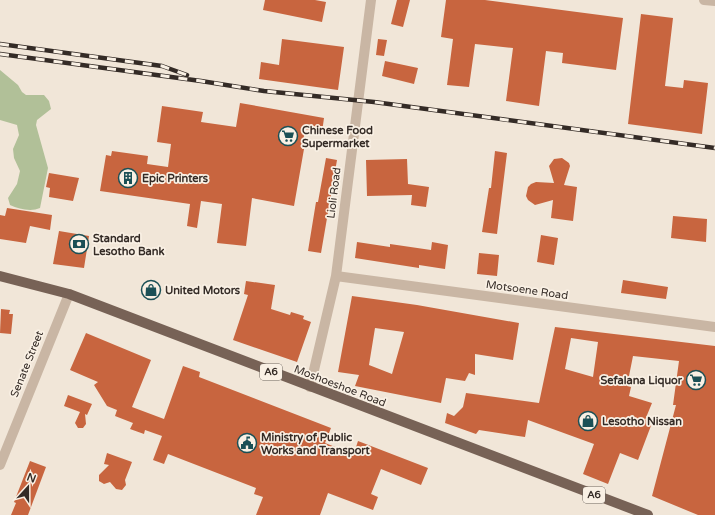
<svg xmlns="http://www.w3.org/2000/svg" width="715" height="515" font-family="'Varela Round',sans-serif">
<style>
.green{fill:#b1c098}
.building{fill:#c8653f;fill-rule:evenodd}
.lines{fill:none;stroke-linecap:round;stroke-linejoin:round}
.minor{stroke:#c9b6a4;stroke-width:10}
.primary{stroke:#776256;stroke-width:10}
.rail-casing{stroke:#342b26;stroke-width:4.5}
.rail{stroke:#f9f0e4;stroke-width:3;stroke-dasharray:9;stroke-linecap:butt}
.labels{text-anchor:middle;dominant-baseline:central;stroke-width:3.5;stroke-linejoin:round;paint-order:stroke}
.shield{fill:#f9f0e4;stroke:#6f665f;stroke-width:1}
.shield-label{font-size:10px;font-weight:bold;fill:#342b26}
.poi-label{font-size:11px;font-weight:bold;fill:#342b26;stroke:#f9f0e4;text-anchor:start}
.street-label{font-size:11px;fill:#342b26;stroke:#f9f0e4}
</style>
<rect width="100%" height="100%" fill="#f1e6d8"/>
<path class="green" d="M0,70L18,85L22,92L26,95H44L49,101L51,109L37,120L36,125L48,168L40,208C31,212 19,209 10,205L8,198L17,184L20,171L14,158L13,149L19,135L17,125L0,120Z"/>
<path class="building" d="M265,0H315L326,2L322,22L263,10Z
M397,0H410L403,27L391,24Z
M446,0H485L623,18L616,70L562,63L563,53L546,51L539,106L506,101L513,48L475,44L469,87L447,85L453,39L441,37Z
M641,14L673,18L665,86L683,88L684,80L708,83L702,134L628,124Z
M282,39L344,47L338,90L259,79L261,62L279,65Z
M378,39L387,40L384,56L376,55Z
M385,61L418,68L414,84L382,76Z
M240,103L324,118L322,132L305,129L302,149H304L294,206L252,198L246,246L217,243L222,204L201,201L197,228L187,226L190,204L100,191L106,155L111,156L112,151L148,156L147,164L168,167L171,144L157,142L162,106L203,112L201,122L236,127Z
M495,151L507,153L497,234L482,232L489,188H491Z
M326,158L337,160L321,253L308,251L316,202H318Z
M562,158L569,163L570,166L564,185L577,187L573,221L551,218L553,200L535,205L528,200L526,196L528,187L531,184L536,182L554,183L549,166L554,159Z
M407,159L408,184L429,187L426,207L411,205L412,195L367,196L366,160Z
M49,173L79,178L73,201L49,197L50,188L46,187Z
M7,208L52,215L50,230L30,226L26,243L0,239V215L5,216Z
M673,216L707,219L706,242L671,238Z
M59,231L89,236L84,268L53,264Z
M541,235L558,238L554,265L537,262Z
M357,242L390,247V244L431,250L432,242L448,245L445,269L419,265V268L355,258Z
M479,253L499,255L497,276L477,274Z
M623,280L668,287L666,299L621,293Z
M246,281L275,285L271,309L290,315L291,312L304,316L303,319L311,322L297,362L233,340L248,295L244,294Z
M352,296L417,305L519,323L513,360L475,354V375L469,373L465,381L446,378L441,403L355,386L359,375L338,372ZM375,328L404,332L392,374L369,365Z
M1,309L10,310L9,314H13L11,334L0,333Z
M555,327L715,346V515H698L652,496L676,405H673L679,361L633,356L627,386L631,387L629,396L652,403L645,420L652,423L638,460L620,453L608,484L583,474L594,444L528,420L525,437L479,430L476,434L445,423L447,413L454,416L463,407L466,393L539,403ZM571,338L598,342L593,377L565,369Z
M86,333L151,360L132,407L164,419L183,366L200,372L199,377L331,428L325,443L343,450L345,446L355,450L358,441L428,468L421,485L381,469L371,494L378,497L373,510L328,493L320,515H256L263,497L254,494L256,488L168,454L164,464L153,460L162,436L145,430L144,434L130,429L133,423L115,416L117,410L107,406L94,385L98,382L70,370Z
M68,395L92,404L87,415L85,414L86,424L83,428H78L75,423L80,412L64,406Z
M107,453L132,462L125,480L126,485L122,490L116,489L110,482L104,484L99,481V475L109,465L104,464Z
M30,461L46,467L28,515H11L16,503L14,502Z"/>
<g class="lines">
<path class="minor" d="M704,0L715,1
M336,276L715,327
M310,387L336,276L371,0
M0,465L69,294"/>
<path class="primary" d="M0,276L69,294L648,515"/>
<g class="rail-casing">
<path id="rail" d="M0,44L162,66L187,75
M0,54L201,81L264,91L374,102L715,148"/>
</g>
<use href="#rail" class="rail"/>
</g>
<defs>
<g id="supermarket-ring" transform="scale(1)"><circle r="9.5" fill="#f9f0e4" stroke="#1b5056" stroke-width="1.5"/><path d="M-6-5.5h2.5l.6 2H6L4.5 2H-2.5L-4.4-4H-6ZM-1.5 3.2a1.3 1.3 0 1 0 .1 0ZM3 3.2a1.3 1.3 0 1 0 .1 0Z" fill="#1b5056"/></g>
<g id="building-ring" transform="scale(1)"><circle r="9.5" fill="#f9f0e4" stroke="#1b5056" stroke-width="1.5"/><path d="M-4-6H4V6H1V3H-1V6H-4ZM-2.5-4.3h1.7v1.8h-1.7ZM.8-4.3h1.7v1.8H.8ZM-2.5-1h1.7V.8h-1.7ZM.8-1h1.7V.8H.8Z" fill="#1b5056"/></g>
<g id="bank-ring" transform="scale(1)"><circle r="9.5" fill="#f9f0e4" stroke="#1b5056" stroke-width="1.5"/><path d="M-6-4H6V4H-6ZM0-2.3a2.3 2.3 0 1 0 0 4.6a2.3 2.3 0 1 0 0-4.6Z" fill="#1b5056"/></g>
<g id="shop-ring" transform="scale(1)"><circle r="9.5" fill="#f9f0e4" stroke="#1b5056" stroke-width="1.5"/><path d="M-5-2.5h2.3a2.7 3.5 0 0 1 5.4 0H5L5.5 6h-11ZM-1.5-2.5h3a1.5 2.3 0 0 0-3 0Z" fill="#1b5056"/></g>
<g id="civic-ring" transform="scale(1)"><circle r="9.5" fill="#f9f0e4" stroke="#1b5056" stroke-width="1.5"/><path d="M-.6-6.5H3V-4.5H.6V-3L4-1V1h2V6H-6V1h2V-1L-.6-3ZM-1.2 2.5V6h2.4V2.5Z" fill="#1b5056"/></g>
</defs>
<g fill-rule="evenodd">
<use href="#supermarket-ring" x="288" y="136"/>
<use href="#building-ring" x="128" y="178"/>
<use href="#bank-ring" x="79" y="244"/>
<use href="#shop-ring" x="151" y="290"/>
<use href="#supermarket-ring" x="696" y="380"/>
<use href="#shop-ring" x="588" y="421"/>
<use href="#civic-ring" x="247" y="443"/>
</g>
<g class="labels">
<g class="shield">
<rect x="260" y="364" width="22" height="16" rx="3"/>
<rect x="583" y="487" width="22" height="16" rx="3"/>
</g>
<g class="shield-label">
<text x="271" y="372">A6</text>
<text x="594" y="495">A6</text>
</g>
<g class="poi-label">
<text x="302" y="130">Chinese Food<tspan x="302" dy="13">Supermarket</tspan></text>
<text x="142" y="178">Epic Printers</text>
<text x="93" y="238">Standard<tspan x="93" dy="13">Lesotho Bank</tspan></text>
<text x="165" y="290">United Motors</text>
<text x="682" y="380" text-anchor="end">Sefalana Liquor</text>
<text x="602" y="421">Lesotho Nissan</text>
<text x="261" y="437">Ministry of Public<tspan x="261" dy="13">Works and Transport</tspan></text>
</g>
<g class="street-label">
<text transform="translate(334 193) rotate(-83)">Lioli Road</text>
<text transform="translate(527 290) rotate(8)">Motsoene Road</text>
<text transform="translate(27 364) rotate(-68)">Senate Street</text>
<text transform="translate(340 386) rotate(21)">Moshoeshoe Road</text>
</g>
</g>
<g transform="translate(28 487) rotate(21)" stroke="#f9f0e4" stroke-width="3" paint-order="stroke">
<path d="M0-3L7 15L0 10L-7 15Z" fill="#342b26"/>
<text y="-6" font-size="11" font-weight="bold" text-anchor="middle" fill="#342b26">N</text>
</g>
</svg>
